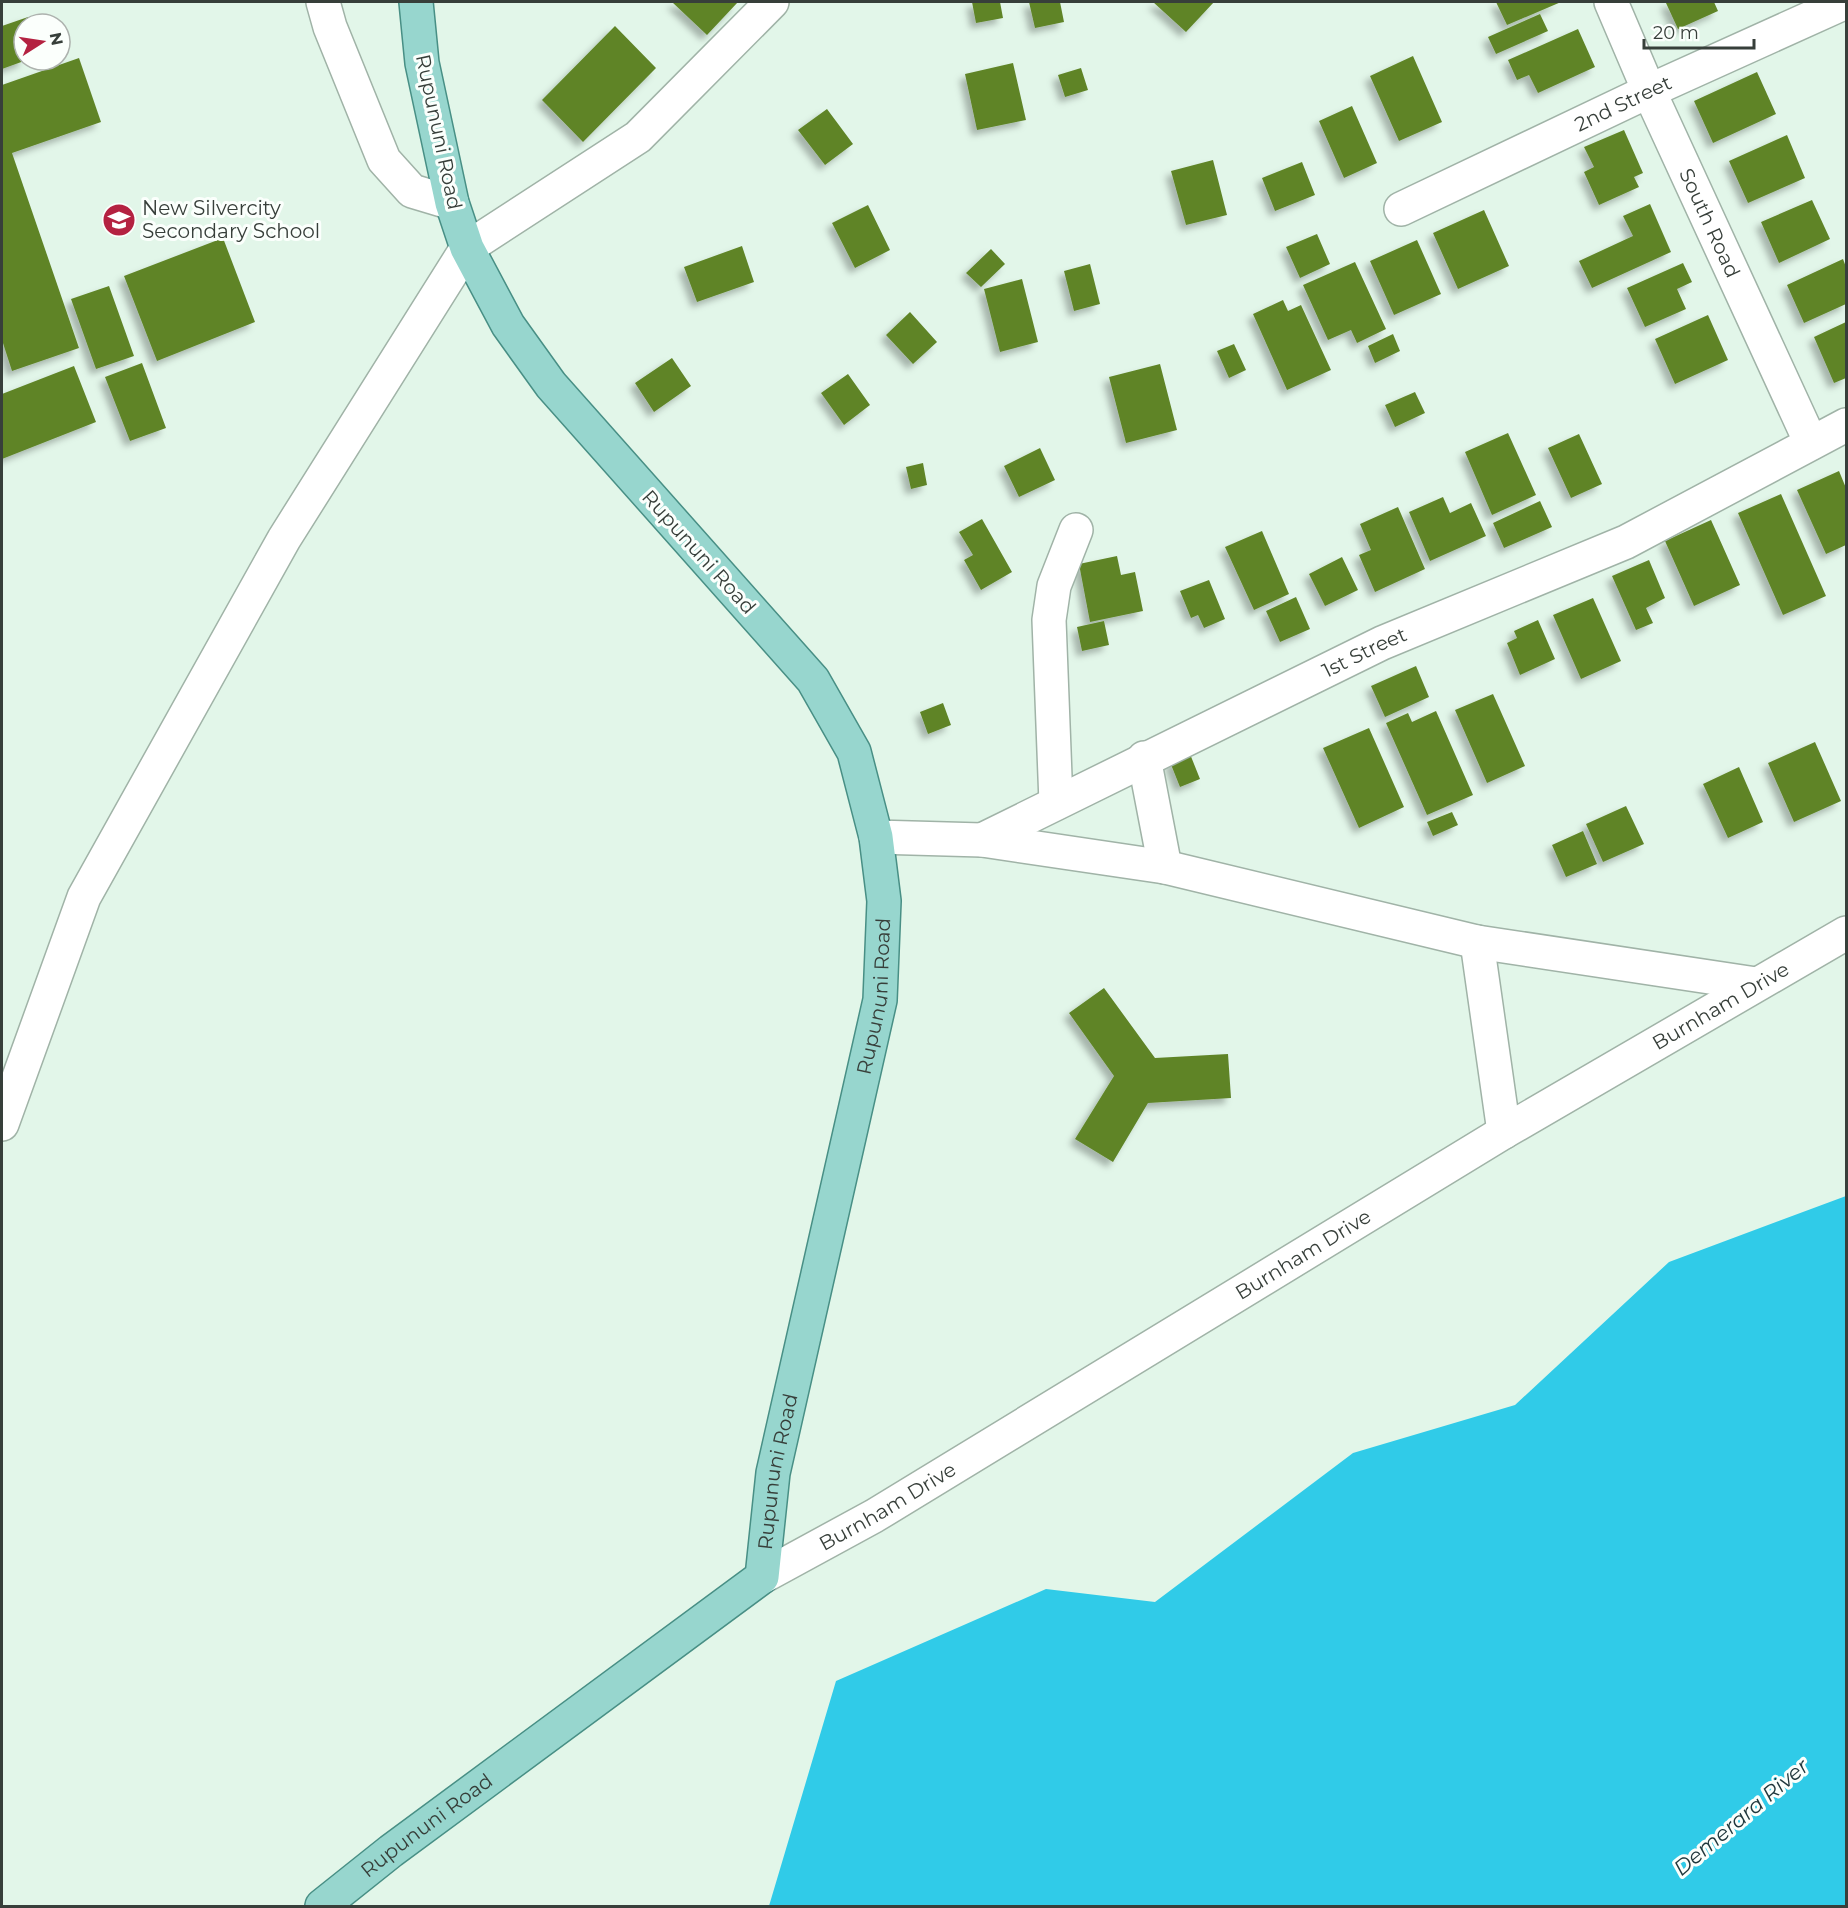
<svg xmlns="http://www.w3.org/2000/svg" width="1848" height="1908" font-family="Montserrat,sans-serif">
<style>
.water{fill:#30cbe8}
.building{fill:#5f8428;filter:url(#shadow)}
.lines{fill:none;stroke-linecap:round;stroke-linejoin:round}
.minor-casing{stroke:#a0b3a7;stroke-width:36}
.major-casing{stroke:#488f85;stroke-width:36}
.minor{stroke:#fff;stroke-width:33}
.major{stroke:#97d6ce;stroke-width:33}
.labels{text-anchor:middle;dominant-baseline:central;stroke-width:6;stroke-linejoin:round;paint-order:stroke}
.street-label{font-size:20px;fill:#373f3a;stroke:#fbfffc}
.poi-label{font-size:20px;fill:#373f3a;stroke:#fbfffc;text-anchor:start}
.water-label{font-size:21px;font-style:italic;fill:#20383d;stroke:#fbfffc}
</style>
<defs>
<filter id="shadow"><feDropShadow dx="-5.5" dy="5.5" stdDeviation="3" flood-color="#0004"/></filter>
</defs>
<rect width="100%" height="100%" fill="#e2f6e9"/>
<path class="water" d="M1846,1196V1906H769L836,1681L1046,1589L1155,1602L1353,1453L1515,1405L1669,1262Z"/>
<path class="building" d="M672,2H738L707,35Z
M972,2H1000L1003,18L976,23Z
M1029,2H1060L1064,22L1035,28Z
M1153,2H1214L1186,32Z
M1496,2H1561L1507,25Z
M1669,2H1714L1718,11L1678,29L1666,3Z
M1540,14L1548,31L1496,54L1488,37Z
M28,17L31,24H24V61L2,69V26Z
M615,26L656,68L583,142L542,100Z
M1578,29L1595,67L1538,93L1529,75L1517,80L1508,60Z
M1413,56L1442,122L1399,141L1370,76Z
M79,58L101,122L12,153L79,348L12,371L2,340V85Z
M1013,63L1026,120L977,130L965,74Z
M1081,68L1088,90L1065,97L1058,75Z
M1757,72L1776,114L1713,143L1694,101Z
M1352,106L1377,163L1344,178L1319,121Z
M827,109L853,144L825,165L798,130Z
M1624,130L1643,173L1634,177L1639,187L1599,205L1584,172L1594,167L1584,147Z
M1787,135L1805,178L1748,203L1729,161Z
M1213,160L1227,215L1186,225L1171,171Z
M1302,162L1315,195L1275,211L1262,178Z
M1812,200L1830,239L1779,263L1761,222Z
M1650,204L1671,252L1592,288L1579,261L1633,236L1623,216Z
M868,205L890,250L855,268L832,223Z
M1484,210L1509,266L1458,289L1433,233Z
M1317,234L1330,264L1300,278L1286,247Z
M223,238L255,322L157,361L124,276Z
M1417,240L1441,294L1394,315L1370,261Z
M742,246L754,282L697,302L684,267Z
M991,249L1005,264L981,287L966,273Z
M1843,259L1846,267V304L1804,323L1787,285Z
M1355,262L1386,329L1357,343L1351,330L1328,340L1303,285Z
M1683,263L1692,282L1677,289L1686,309L1645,327L1627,288Z
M1090,264L1100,304L1074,311L1064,271Z
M1022,279L1038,342L1000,352L984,289Z
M109,286L134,356L96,369L71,299Z
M1283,300L1288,311L1301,305L1331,370L1287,390L1253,314Z
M910,312L937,342L913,364L886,335Z
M1708,315L1728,360L1675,384L1655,339Z
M1846,322V378L1834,383L1814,337Z
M1393,334L1400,351L1375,363L1368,346Z
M1234,344L1246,370L1229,378L1217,351Z
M672,358L691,386L654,412L635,383Z
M142,363L166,428L130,441L105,377Z
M1160,364L1177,430L1126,443L1109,377Z
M74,366L96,422L2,459V394Z
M848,374L870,405L844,425L821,393Z
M1415,392L1425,413L1395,427L1385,405Z
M1508,433L1536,495L1492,515L1465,452Z
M1579,434L1602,484L1571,498L1548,448Z
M1040,448L1055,480L1019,497L1004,466Z
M923,463L927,485L911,489L906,467Z
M1839,471L1846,488V545L1826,554L1797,490Z
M1781,494L1826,596L1783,615L1738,513Z
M1443,497L1450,513L1471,503L1486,536L1430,561L1409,512Z
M1540,501L1552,527L1504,548L1493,523Z
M1398,507L1425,569L1375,592L1359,555L1371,550L1360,524Z
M982,519L1012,572L981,590L964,560L973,555L959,532Z
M1711,520L1740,585L1694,606L1665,541Z
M1262,531L1289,594L1254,610L1225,547Z
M1117,556L1121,575L1135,572L1143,611L1090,622L1079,564Z
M1342,557L1358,590L1325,606L1309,574Z
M1649,560L1665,598L1646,608L1653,623L1636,630L1612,576Z
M1209,580L1225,619L1204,628L1198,615L1191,618L1180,591Z
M1296,597L1310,629L1280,642L1266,611Z
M1593,598L1621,661L1581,679L1553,615Z
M1538,620L1555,659L1520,675L1507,643L1517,638L1514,631Z
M1104,621L1109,645L1082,651L1077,627Z
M1416,666L1429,697L1385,717L1371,686Z
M1493,694L1525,766L1487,783L1455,710Z
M943,703L951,725L928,734L920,712Z
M1436,711L1473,795L1427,815L1386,723L1408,713L1412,722Z
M1369,728L1404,807L1359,828L1323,748Z
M1815,742L1841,801L1794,822L1768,763Z
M1190,754L1200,779L1180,787L1170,762Z
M1739,767L1763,822L1728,838L1703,784Z
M1626,806L1644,844L1603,862L1586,824Z
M1452,812L1458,825L1433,836L1427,822Z
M1583,831L1597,864L1566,877L1552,845Z
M1104,988L1155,1058L1228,1054L1231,1098L1148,1103L1113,1162L1075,1139L1114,1076L1069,1013Z"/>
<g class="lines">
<g class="minor-casing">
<g id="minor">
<path d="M323,2L330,27L384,160L412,191L452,203"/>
<path id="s1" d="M1611,2L1649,91L1811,443"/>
<path id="s2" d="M1401,209L1649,91L1846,2"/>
<path d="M1144,758L1165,867"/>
<path d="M1056,803L1049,620L1054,586L1076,530"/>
<path d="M876,837L982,840L1165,867L1477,942L1756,984"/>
<path id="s3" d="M982,840L1382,643L1626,542L1846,425"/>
<path d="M1477,942L1504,1132"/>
<path d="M2,1124L84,897L284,539L467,248L638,137L772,2"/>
<path id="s4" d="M762,1577L874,1516L1504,1132L1846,933"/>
</g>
</g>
<g class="major-casing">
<g id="major">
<path id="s5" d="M322,1906L391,1851L762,1577L773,1473L880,1000L884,901L876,837L854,752L813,680L551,385L508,325L467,248L452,203L422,63L416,2"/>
</g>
</g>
<use href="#minor" class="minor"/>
<use href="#major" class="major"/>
</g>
<defs>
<g id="school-disc" transform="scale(1.725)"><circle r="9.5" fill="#b42241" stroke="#fbfffc"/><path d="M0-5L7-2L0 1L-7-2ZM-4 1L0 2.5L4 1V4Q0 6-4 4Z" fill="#fff"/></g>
</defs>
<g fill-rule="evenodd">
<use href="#school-disc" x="119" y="220"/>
</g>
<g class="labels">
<g class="street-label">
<text stroke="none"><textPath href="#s2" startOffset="246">2nd Street</textPath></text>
<text transform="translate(439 132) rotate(78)">Rupununi Road</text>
<text stroke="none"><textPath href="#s1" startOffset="242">South Road</textPath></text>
<text transform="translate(699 552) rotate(48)">Rupununi Road</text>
<text stroke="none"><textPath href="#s3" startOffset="426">1st Street</textPath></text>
<text stroke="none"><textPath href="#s5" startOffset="1142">Rupununi Road</textPath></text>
<text stroke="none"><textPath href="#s4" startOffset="1116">Burnham Drive</textPath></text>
<text stroke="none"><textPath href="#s4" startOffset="630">Burnham Drive</textPath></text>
<text stroke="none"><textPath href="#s5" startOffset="656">Rupununi Road</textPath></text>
<text stroke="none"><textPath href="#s4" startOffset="144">Burnham Drive</textPath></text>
<text stroke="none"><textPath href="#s5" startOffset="132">Rupununi Road</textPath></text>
</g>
<g class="poi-label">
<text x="142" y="208">New Silvercity<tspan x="142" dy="23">Secondary School</tspan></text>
</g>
<g class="water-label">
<text transform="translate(1741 1817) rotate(-40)">Demerara River</text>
</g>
</g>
<rect width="1848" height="1908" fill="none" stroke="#373f3a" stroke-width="6"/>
<g transform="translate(42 42) rotate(78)"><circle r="28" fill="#fbfffc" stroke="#adb2ae" stroke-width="1.5"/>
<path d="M0-4.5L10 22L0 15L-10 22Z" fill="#b42241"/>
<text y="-9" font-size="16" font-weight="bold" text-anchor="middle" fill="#373f3a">N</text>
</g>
<path d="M1644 39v9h110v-9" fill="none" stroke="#373f3a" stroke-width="3"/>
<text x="1653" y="39" font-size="18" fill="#373f3a" stroke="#fbfffc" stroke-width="4.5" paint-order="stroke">20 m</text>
</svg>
